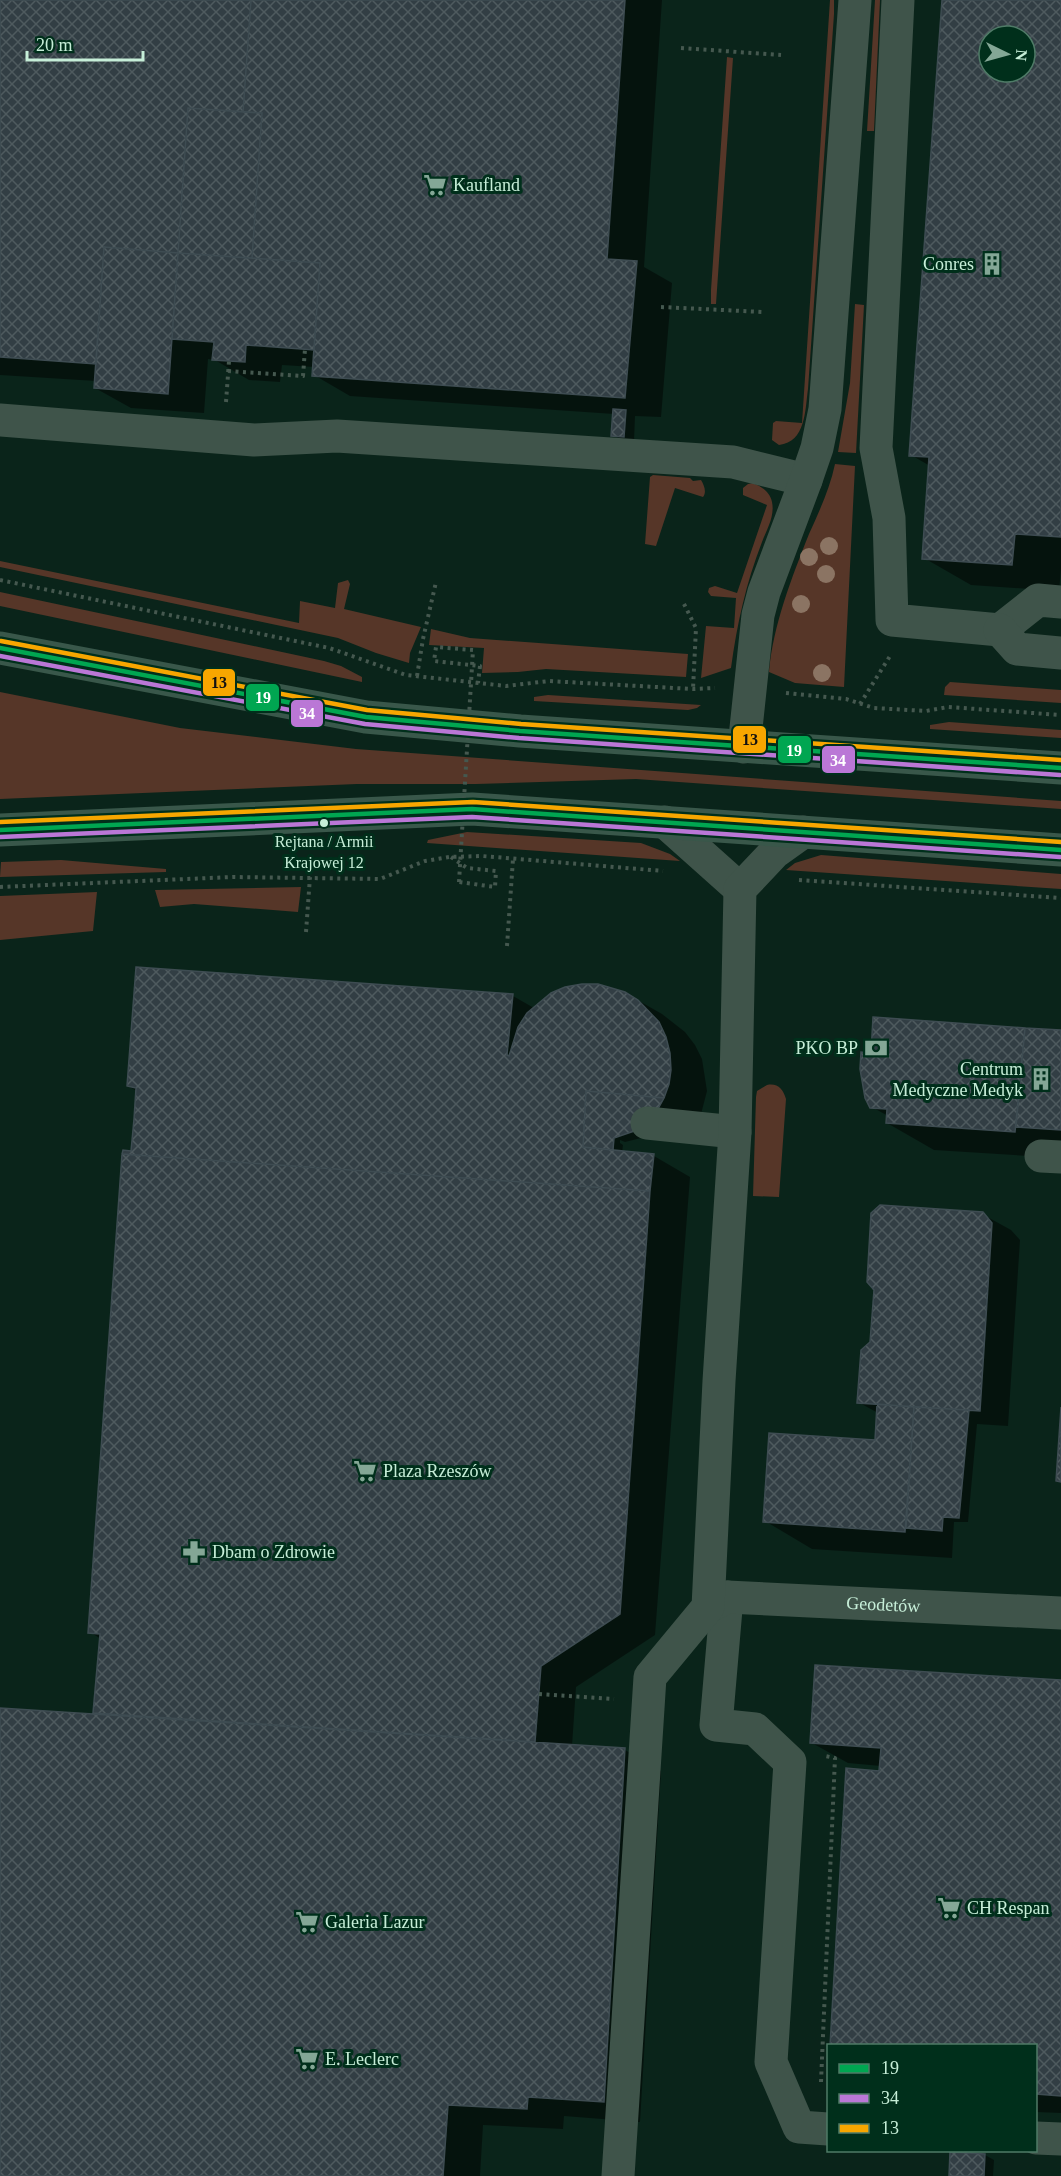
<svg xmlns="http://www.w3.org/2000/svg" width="1061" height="2176" font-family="'Times New Roman',serif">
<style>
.green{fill:#563628}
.shadow{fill:#0007;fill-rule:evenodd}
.building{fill:url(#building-cross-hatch);stroke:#3e4c52;stroke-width:1.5;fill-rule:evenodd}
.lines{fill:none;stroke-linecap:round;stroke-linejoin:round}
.path{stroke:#45584f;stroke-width:4;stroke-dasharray:3 4.5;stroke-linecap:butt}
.minor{stroke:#3f544a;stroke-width:33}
.major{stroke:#39574a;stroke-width:33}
.path-bridge{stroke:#45584f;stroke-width:4;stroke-dasharray:3 4.5;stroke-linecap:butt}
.bus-1-casing{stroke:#002f1b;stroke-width:9}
.bus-2-casing{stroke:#002f1b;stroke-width:9}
.bus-3-casing{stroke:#002f1b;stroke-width:9}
.bus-1{stroke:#00a651;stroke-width:4.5}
.bus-2{stroke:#ba77d6;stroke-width:4.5}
.bus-3{stroke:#f7a600;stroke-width:4.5}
.tree{fill:#8b7463}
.bus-dot{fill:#c6eed8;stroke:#002f1b;stroke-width:2}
.labels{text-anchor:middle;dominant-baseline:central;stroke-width:6;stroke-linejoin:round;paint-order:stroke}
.bus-label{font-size:16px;fill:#c6eed8;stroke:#002f1b}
.poi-label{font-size:18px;fill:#c6eed8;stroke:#002f1b;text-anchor:start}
.street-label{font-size:18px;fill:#c6eed8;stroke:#002f1b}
.line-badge{stroke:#002f1b;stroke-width:2}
.badge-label{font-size:16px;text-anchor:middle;font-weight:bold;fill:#fff}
.pale-badge-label{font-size:16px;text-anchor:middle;font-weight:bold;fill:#111}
</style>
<defs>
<pattern id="building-cross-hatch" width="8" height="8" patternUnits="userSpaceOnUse" patternTransform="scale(1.5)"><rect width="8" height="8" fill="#323e44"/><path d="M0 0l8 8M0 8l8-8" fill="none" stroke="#4e5a5e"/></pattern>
</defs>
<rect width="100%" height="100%" fill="#0a241a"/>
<path class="green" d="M830,0H834V14L808,389C805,410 806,442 779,445L772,440L773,423L776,421L802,423Z
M875,0H880L874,131H867Z
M727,57L733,58L716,304H711V290Z
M855,304L864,305L856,453L838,452L850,383Z
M835,464L855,466L844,687L795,683L769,672C773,625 792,577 809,534C819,512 830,488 835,464Z
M653,475L690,478L693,481L701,480C704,485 707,492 703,497L675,488L656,546L645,544L650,477Z
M753,483C762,487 770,492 772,502C775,516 767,529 762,542C746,583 737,624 731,668L701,678L706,626L734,628L736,598L711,596L708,592L709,588L715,586L737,593L767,505L743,495V488L748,484Z
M0,561L299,623L300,601L335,608L338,583L348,580L350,584L344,609L421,627L410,653L409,663L376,653L338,638L0,567Z
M0,592L324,661L341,666L362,677V682L0,606Z
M431,629L470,638L688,654L686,677L546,669L518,672L482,673L484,648L429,645Z
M950,682L1061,690V703L944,695L945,687Z
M0,692L180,728L356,749L1061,801V809L636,779L476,784H357L0,799Z
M548,695L701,705L697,708L688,710L534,701V697Z
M949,722L1061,730V738L930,729V725Z
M467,832L641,843L670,854L680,861L427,843L428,840Z
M821,855L1061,874V889L786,870L795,863Z
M61,860L166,869V872L0,877L1,862Z
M301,887L298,912L194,904L160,907L155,890Z
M97,892L93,931L0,940V896Z
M767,1085C778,1083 783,1089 786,1099L779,1197L753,1196L756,1097L757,1091Z"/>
<path class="shadow" d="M0,0H662L644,267L672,283L661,417L635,416L634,441L622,440L613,435L614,414L350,396L314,375V367L282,365L280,382L249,380L215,360L208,359L204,413L131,408L95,388L96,381L0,375Z
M943,0H1061V569L1059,591L971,585L924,558L930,466L911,455ZM989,36H1025V72H989Z
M625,993L662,1014L685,1032L695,1045L702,1059L707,1091L700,1118L657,1128L641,1138L625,1142L620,1140V1143L623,1145L622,1153L654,1156L690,1177L655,1635L576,1687L572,1746L625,1750L661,1771L640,2122L564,2116L563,2129L483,2125L480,2176H0V1709L94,1715L101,1639L90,1632L137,1091L128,1086L513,996L534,1008Z
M875,1019L1061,1032V1158L934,1150L887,1123L888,1116L872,1107Z
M982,1214L1011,1230L1020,1240L1008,1426L977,1424L968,1522H954L952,1558L812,1549L765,1521L876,1442L878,1413L858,1402Z
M1061,1682V2113L1036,2112V2046L881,1773V1766L848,1763L812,1743Z
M985,2155L994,2160L993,2176H951Z"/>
<path class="building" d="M0,0H251L243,112L188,108L178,253L104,247L96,364L0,357Z
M251,0H625L607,259L637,261L625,398L312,376L320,263L252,258L262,113L243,112Z
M942,0H1061V537L1015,534L1012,565L922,559L929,457L909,456ZM989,36H1025V72H989Z
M188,108L262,113L252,258L178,253Z
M104,247L178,253L168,394L94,388Z
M178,253L320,263L314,350L246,345L245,362L212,360L214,342L172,339Z
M613,409L626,410L624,437L611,436Z
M136,967L513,994L507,1055L509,1056L518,1027L527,1013L551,993L565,987L582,984H598L625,992L638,1000L659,1022L666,1037L670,1053L671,1070L669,1084L664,1098L586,1091L583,1147L654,1154L650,1191L122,1154L123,1150L131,1151L134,1119L136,1088L127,1086Z
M873,1017L1025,1028L1015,1132L886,1123L887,1109L870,1108L865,1098L860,1069L861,1052L871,1053Z
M1025,1028L1061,1030V1130L1016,1127Z
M586,1091L664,1098L654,1116L640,1129L614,1138L613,1150L583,1147Z
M122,1154L650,1191L620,1614L541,1666L535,1742L93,1713L100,1634L88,1633Z
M880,1205L983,1212L992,1223L980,1411L857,1403L861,1350L870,1342L874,1290L867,1282L871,1213Z
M877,1404L914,1407L905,1532L763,1522L769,1433L875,1440Z
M914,1407L969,1410L959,1518L943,1517L942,1531L906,1528Z
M1061,1407V1482L1056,1481Z
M815,1665L1061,1680V2096L1036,2094V2046H830L846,1768L879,1771L881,1748L810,1743Z
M0,1708L625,1748L604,2102L528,2097L527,2109L448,2105L443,2176H0Z
M950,2152L985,2154L984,2176H949Z"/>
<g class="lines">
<path class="path" d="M681,48L781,55
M661,307L763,312
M228,371L303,376L305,349
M226,402L229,361
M0,580L329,648L406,675L506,686L549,681L693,689L715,688
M684,604L696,628L693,689
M473,650L436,647L434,661L480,666L478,683
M417,676L423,639L436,582
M786,693L846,699L874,708L926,711L948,707L1061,715
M860,704L890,656
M451,857L467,868L496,871L495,887L459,882
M799,880L1061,898
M0,887L233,877L380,879L425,861L449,857L482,856L663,871
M306,932L310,877
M507,946L513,859
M539,1694L614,1699
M821,2082L835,1758L825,1756"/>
<g class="minor">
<path d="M898,0L876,448L889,518L892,620L1000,630L1038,600L1061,602"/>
<path d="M0,420L254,440L337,436L733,462L806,480"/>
<path d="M1000,630L1017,649L1061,653"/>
<path d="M744,747L758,615L764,592L806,480L817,448L825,409L855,0"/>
<path d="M665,822L740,889"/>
<path d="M647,1123L735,1132"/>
<path d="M1041,1156L1061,1157"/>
<path d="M727,1597L716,1725L755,1729L790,1762L771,2062L799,2127L828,2129"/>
<path id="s1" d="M708,1607L727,1597L1061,1613"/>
<path d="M1036,2138L1061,2139"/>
<path d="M618,2176L650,1677L708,1607L719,1381L735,1132L740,889L775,852L803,832"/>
</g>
<path class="major" d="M0,648L366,717L520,731L1061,768
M0,830L472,809L1061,850"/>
<path class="path-bridge" d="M459,882L473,650"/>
<g class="bus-1-casing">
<path id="bus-1" d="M0,648L366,717L520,731L1061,768
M0,830L472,809L1061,850"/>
</g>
<g class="bus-2-casing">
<path id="bus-2" d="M0,656L365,724L519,738L1060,775
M0,837L472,817L1060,857"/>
</g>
<g class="bus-3-casing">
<path id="bus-3" d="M1,641L367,710L521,724L1061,760
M0,822L473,802L1061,842"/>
</g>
<use href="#bus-1" class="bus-1"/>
<use href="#bus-2" class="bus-2"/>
<use href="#bus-3" class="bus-3"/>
</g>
<g class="tree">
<circle cx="829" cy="546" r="9"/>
<circle cx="809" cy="557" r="9"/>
<circle cx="826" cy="574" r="9"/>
<circle cx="801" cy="604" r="9"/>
<circle cx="822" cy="673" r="9"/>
</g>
<defs>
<g id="supermarket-bare" transform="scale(1.8)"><path d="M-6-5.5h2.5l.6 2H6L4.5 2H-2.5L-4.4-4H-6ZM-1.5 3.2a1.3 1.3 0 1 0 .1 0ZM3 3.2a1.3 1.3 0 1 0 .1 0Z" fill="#84a796" stroke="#002f1b" stroke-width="2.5" paint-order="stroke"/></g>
<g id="building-bare" transform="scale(1.8)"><path d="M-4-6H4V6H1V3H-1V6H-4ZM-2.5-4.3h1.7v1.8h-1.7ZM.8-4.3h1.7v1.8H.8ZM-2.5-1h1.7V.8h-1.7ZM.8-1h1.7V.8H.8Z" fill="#84a796" stroke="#002f1b" stroke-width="2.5" paint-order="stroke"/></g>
<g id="bank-bare" transform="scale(1.8)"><path d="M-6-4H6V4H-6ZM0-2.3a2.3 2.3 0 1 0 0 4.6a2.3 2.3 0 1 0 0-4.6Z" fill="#84a796" stroke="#002f1b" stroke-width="2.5" paint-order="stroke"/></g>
<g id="pharmacy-bare" transform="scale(1.8)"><path d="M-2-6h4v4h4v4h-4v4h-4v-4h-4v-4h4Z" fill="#84a796" stroke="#002f1b" stroke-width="2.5" paint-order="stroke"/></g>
</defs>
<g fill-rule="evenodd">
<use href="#supermarket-bare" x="435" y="185"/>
<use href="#building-bare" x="992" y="264"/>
<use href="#bank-bare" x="876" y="1048"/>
<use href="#building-bare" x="1041" y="1079"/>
<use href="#supermarket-bare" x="365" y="1471"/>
<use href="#pharmacy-bare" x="194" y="1552"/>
<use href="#supermarket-bare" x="949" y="1908"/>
<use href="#supermarket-bare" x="307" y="1922"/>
<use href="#supermarket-bare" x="307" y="2059"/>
</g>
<circle class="bus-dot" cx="324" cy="823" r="5"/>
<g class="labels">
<g class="bus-label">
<text x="324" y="841">Rejtana / Armii<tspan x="324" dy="21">Krajowej 12</tspan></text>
</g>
<g class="poi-label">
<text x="453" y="185">Kaufland</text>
<text x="974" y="264" text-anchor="end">Conres</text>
<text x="858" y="1048" text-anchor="end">PKO BP</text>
<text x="1023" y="1069" text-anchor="end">Centrum<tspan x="1023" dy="21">Medyczne Medyk</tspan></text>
<text x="383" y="1471">Plaza Rzeszów</text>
<text x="212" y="1552">Dbam o Zdrowie</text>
<text x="967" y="1908">CH Respan</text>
<text x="325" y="1922">Galeria Lazur</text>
<text x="325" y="2059">E. Leclerc</text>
</g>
<g class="street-label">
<text stroke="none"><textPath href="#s1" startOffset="178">Geodetów</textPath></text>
</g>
</g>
<g class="line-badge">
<rect x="202" y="668" width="34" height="29" rx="6" fill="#f7a600"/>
<rect x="245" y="683" width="35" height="29" rx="6" fill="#00a651"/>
<rect x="290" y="699" width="34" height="29" rx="6" fill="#ba77d6"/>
<rect x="732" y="725" width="35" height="29" rx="6" fill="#f7a600"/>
<rect x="777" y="735" width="35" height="29" rx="6" fill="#00a651"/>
<rect x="821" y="745" width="35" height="29" rx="6" fill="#ba77d6"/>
</g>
<g class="badge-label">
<text x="263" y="703">19</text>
<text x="307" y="719">34</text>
<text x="794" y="756">19</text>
<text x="838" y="766">34</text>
</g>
<g class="pale-badge-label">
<text x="219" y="688">13</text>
<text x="750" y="745">13</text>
</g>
<rect x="827" y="2044" width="210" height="108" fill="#002f1b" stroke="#4f7b67" stroke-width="1.5"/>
<rect x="839" y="2064" width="30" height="9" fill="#00a651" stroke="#4f7b67" stroke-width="1.5"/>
<text x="881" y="2074" font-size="18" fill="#c6eed8">19</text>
<rect x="839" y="2094" width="30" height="9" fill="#ba77d6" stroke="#4f7b67" stroke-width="1.5"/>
<text x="881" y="2104" font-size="18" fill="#c6eed8">34</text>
<rect x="839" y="2124" width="30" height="9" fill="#f7a600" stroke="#4f7b67" stroke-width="1.5"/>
<text x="881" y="2134" font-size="18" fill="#c6eed8">13</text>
<g transform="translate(1007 54) rotate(95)"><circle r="28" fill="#002f1b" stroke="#4f7b67" stroke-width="1.5"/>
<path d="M0-4.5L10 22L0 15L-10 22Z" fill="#84a796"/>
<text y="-9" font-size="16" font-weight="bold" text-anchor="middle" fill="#c6eed8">N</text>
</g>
<path d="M27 51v9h116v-9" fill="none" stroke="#c6eed8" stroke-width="3"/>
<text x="36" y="51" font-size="18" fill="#c6eed8" stroke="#002f1b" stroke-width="4.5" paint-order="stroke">20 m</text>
</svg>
